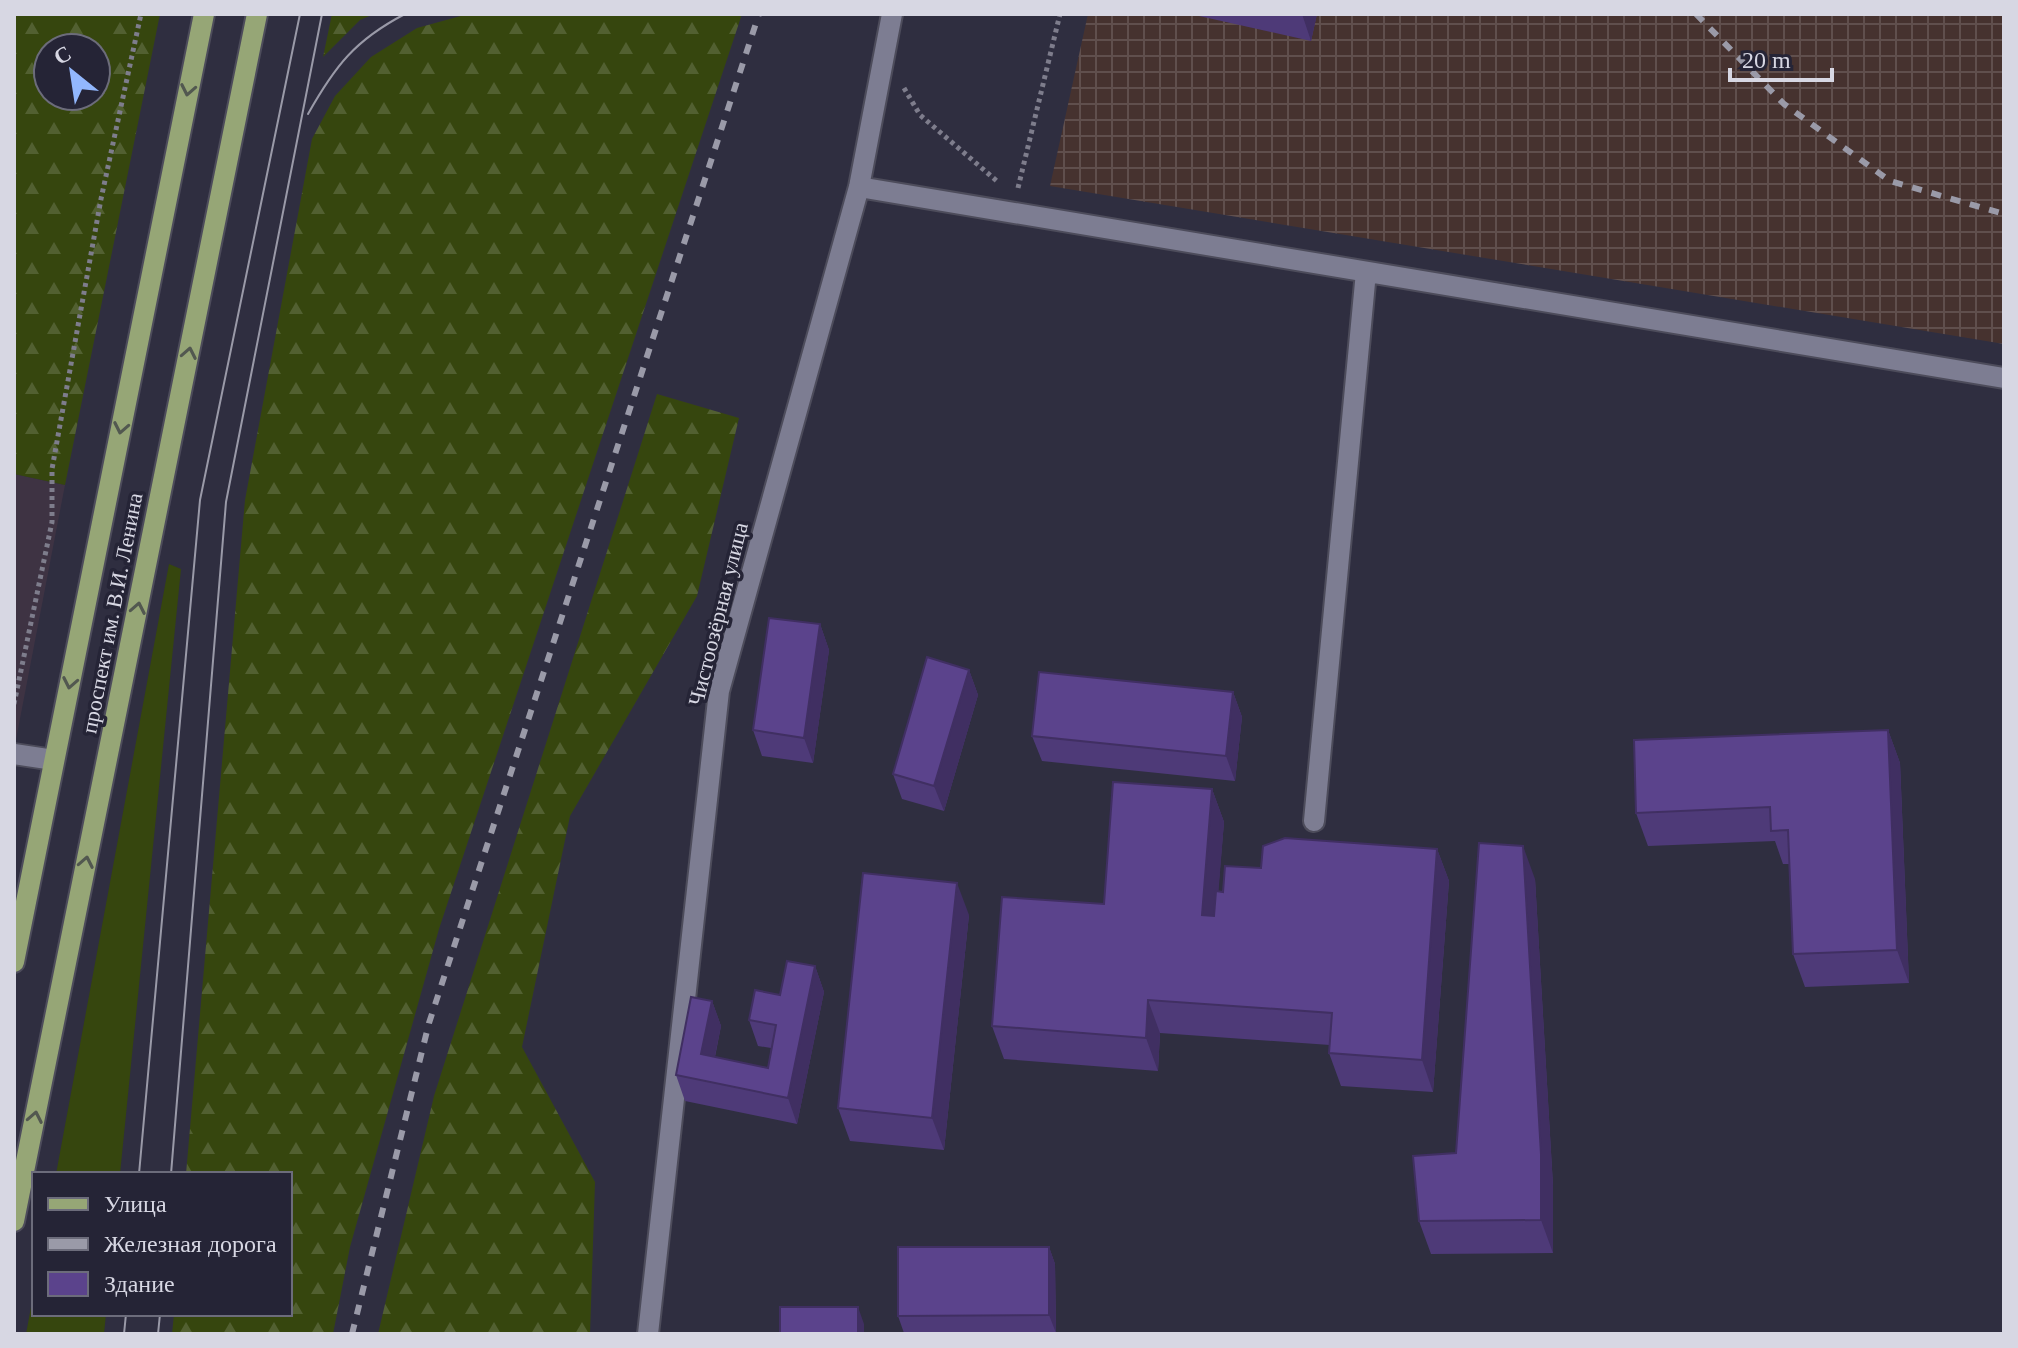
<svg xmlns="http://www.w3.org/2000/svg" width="2018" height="1348" font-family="Georgia,serif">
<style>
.commercial{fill:#3e3343}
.industrial{fill:url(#industrial-grid)}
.grass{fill:#36460e}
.forest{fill:url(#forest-firs);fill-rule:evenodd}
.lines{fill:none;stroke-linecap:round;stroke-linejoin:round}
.minor-casing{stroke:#4d4c5b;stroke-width:24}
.major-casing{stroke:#4d4c5b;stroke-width:24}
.path{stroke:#7e7d8c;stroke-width:5;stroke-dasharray:4 4;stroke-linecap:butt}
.minor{stroke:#7d7d92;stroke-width:20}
.major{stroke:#96a676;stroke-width:20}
.tram{stroke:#9a9aa8;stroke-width:2}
.rail{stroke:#9a9aa8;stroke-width:6;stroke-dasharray:10 10;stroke-linecap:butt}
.wall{fill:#4e3a78}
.shaded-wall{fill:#402f62}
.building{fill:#5b438c;stroke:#402f62;stroke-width:2}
.oneway{stroke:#525850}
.labels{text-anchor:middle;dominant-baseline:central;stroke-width:7;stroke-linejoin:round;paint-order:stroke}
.street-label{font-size:22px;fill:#d7d7e3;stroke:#252436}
</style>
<defs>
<pattern id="industrial-grid" width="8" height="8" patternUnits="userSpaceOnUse" patternTransform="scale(2)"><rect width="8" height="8" fill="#46322f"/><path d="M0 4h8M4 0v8" fill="none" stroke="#604f4d"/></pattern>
<pattern id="forest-firs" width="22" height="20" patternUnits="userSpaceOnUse" patternTransform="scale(2)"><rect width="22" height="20" fill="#36460e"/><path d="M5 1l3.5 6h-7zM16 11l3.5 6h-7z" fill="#526031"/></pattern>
</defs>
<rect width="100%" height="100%" fill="#2f2e40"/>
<path class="commercial" d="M14,474L65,485L14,750Z"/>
<path class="industrial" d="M1088,14H2004V344L1050,186Z"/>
<path class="grass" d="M169,564L181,569L120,1174H56Z
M34,1291V1314H106L104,1334H26Z"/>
<path class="forest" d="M14,14H160L65,485L14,474ZM48,48H96V96H48Z
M332,14H374L360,20L323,57Z
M468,14H742L439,929L350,1247L333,1334H172L174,1314H290V1174H186L245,500L312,139L335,96L371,57L417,28Z
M657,394L739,418L697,596L570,816L522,1047L595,1182L590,1334H378L434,1096Z"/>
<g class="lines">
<g class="minor-casing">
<path id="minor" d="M859,187L2004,378
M14,754L54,760
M1314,821L1366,272
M648,1334L719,691L859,187L892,14"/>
</g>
<g class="major-casing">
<path id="major" d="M14,962L204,14
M14,1221L257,14"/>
</g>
<path class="path" d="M904,88L920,115L998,182
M1018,188L1060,14
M14,704L52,522V469L101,199L141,14"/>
<use href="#minor" class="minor"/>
<use href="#major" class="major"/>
<path class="tram" d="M308,114C335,66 355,40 405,14
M139,1174L200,500L300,14
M171,1174L226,502L322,14
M124,1334L126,1314
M158,1334L160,1314"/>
<path class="rail" d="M1696,14L1784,104L1890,181L2004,214
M352,1334L429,1023L759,14"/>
</g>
<path class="wall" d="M1190,14H1317L1311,41Z
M820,624L829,650L813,763L762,756L753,730Z
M969,670L978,695L944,811L902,799L893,774Z
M1233,692L1242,717L1235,781L1042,761L1032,736Z
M1888,730L1900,763L1909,983L1805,987L1793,954L1789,864H1783L1775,841L1648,846L1636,813Z
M1212,789L1224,822L1218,892H1223L1261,868L1437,849L1449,881L1433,1092L1341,1086L1329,1053L1330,1045L1160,1033L1158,1071L1004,1059L992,1026Z
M1535,879L1553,1186V1253L1431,1254L1419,1221L1456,1153Z
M969,915L944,1150L850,1141L838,1108Z
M815,966L824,992L797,1124L685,1101L676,1075L712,1001L721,1026L715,1057L768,1068L771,1048L758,1046L749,1020Z
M1049,1247L1055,1264L1056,1333H904L898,1316Z"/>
<path class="shaded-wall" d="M1302,14H1317L1311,41Z
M820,624L829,650L813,763L804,738Z
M969,670L978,695L944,811L934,786Z
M1233,692L1242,717L1235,781L1226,756Z
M1888,730L1900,763L1909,983L1897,950Z
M1212,789L1224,822L1214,948L1202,915Z
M1523,846L1535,879L1553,1186V1253L1541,1220Z
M1437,849L1449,881L1433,1092L1422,1060Z
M957,883L969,915L944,1150L932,1118Z
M815,966L824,992L797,1124L788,1098Z
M1148,1000L1160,1033L1158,1071L1146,1038Z
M712,1001L721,1026L710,1080L701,1054Z
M1049,1247L1055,1264L1056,1333L1049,1315Z
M858,1307L864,1324V1334H858Z"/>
<path class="building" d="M769,618L820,624L804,738L753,730Z
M927,657L969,670L934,786L893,774Z
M1039,672L1233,692L1226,756L1032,736Z
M1888,730L1897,950L1793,954L1788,830L1771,831L1770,807L1636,813L1634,740Z
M1113,782L1212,789L1202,915L1214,916L1216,891L1223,892L1225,866L1261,868L1263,846L1285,838L1437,849L1422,1060L1329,1053L1332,1013L1148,1000L1146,1038L992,1026L1002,897L1104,904Z
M1479,843L1523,846L1541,1154V1220L1419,1221L1413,1156L1456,1153Z
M863,873L957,883L932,1118L838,1108Z
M787,961L815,966L788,1098L676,1075L691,997L712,1001L701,1054L768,1068L776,1025L749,1020L755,990L780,995Z
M898,1247H1049V1315L898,1316Z
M780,1307H858V1334H780Z"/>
<defs><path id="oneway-chevron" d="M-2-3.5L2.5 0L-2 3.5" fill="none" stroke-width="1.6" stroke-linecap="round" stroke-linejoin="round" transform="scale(2)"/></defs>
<g class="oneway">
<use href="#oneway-chevron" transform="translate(188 90) rotate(101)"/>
<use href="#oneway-chevron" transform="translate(189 353) rotate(-79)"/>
<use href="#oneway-chevron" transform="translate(121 428) rotate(101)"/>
<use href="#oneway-chevron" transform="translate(138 608) rotate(-79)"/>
<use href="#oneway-chevron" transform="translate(70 683) rotate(101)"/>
<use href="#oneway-chevron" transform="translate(86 862) rotate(-79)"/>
<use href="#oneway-chevron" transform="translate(35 1117) rotate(-79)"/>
</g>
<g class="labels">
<g class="street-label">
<text transform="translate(112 613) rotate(-79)">проспект им. В.И. Ленина</text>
<text transform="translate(718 614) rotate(-76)">Чистоозёрная улица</text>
</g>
</g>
<rect width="2018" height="1348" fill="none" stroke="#d7d7e3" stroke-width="32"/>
<rect x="32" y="1172" width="260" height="144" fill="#252436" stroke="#6c6c7b" stroke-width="2"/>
<rect x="48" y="1198" width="40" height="12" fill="#96a676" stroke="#6c6c7b" stroke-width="2"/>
<text x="104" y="1212" font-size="24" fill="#d7d7e3">Улица</text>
<rect x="48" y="1238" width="40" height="12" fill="#9a9aa8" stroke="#6c6c7b" stroke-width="2"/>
<text x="104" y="1252" font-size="24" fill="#d7d7e3">Железная дорога</text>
<rect x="48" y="1272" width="40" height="24" fill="#5b438c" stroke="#6c6c7b" stroke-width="2"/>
<text x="104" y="1292" font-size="24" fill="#d7d7e3">Здание</text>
<g transform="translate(72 72) rotate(330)"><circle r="38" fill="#252436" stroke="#6c6c7b" stroke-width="2"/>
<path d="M0-6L14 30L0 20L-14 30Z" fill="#92b7fd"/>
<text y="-12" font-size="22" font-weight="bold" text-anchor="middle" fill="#d7d7e3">С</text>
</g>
<path d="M1730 68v12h102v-12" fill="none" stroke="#d7d7e3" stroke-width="4"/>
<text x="1742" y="68" font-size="24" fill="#d7d7e3" stroke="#252436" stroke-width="6" paint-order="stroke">20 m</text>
</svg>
